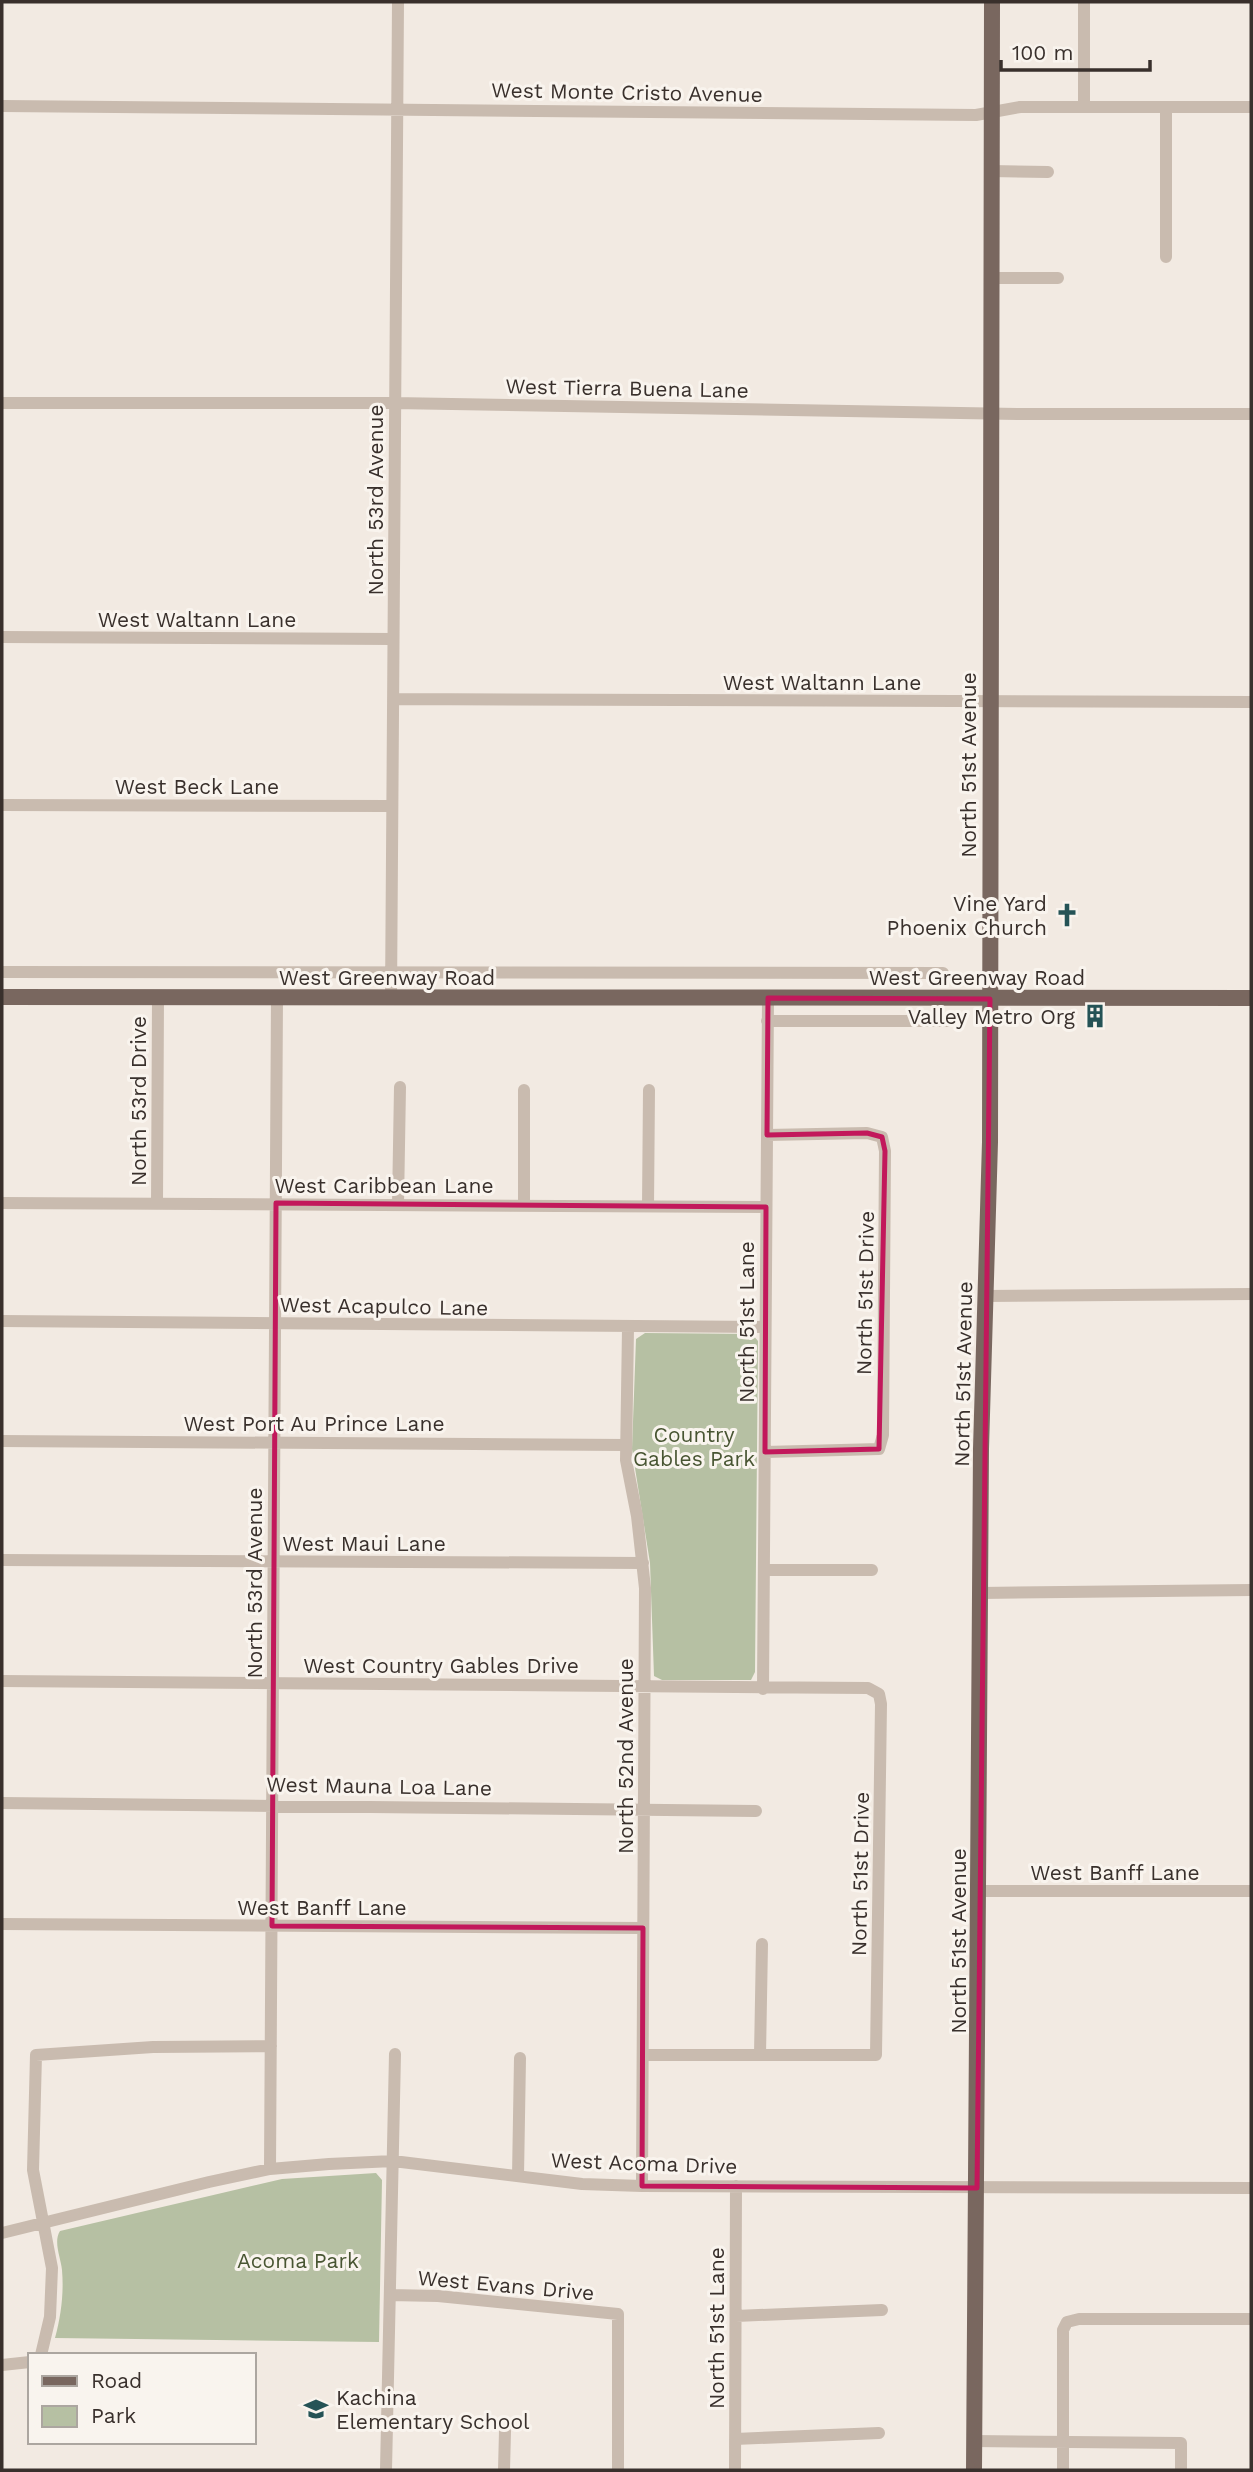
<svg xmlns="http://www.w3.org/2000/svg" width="1253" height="2472" font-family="'Work Sans',sans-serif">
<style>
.green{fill:#b6c0a3}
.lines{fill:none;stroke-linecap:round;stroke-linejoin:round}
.minor{stroke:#c9bbaf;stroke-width:12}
.major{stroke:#79675f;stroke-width:16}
.marked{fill:none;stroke:#c2185b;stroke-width:5;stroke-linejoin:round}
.labels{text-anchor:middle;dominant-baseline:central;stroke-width:6;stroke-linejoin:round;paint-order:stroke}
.street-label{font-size:21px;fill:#39302c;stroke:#f9f4ee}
.poi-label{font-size:21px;fill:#39302c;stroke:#f9f4ee;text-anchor:end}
.park-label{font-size:21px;fill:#485532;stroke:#f9f4ee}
</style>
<rect width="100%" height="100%" fill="#f2eae2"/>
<path class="green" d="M645,1333L752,1334L758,1341L755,1672L751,1680H662L654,1676L650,1563L632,1449L636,1339Z
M376,2173L382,2180L379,2342L55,2338C61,2316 64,2293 62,2270C61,2258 53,2242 60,2231L282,2179Z"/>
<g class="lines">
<path class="minor" d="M2,106L976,115L1020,107H1251
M1084,107V2
M991,171L1048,172
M1166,257V107
M991,278H1058
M2,403H394L1017,414H1251
M2,637L393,639
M393,699L1251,702
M2,805L392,806
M2,972L943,973
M391,998L398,2
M767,1021H948
M524,1090V1205
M2,1203L766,1207
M157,1204L158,997
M398,1204L400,1087
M648,1206L649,1090
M985,1296L1251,1294
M2,1321L765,1327
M628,1328L626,1460L637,1516L645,1588L642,2186
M2,1441L626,1445
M765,1452L879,1449L883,1435L885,1151L882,1137L867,1133L767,1135
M2,1560L643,1563
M764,1570H872
M981,1593L1251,1590
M2,1681L868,1688L879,1694L881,1704L876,2055H643
M763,1689L768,998
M2,1803L756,1811
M979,1891H1251
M2,1924L643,1928
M760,2055L762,1944
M270,2169L277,997
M518,2176L520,2058
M2,2233L209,2182L270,2169L329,2164L393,2161L582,2184L642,2186L1251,2188
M390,2295L438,2296L618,2314V2470
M736,2316L882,2310
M41,2355L50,2317L52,2268L33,2170L36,2055L153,2047L271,2046
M2,2365L30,2362
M735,2439L879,2433
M974,2441L1181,2443V2470
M386,2470L395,2054
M504,2470L505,2431
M735,2470L736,2186
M1063,2470V2330L1067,2322L1079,2319H1251"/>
<path class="major" d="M2,997L1251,998
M974,2470L981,1449L990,1142L992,2"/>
</g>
<path class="marked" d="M768,998L990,999L977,2188L642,2186L643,1928L272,1926L276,1203L766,1207L765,1452L879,1449L885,1151L882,1137L867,1133L767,1135Z"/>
<defs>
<g id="church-bare" transform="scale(1.89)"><path d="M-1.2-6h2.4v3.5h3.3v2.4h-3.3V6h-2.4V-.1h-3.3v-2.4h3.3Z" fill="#255356" stroke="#f9f4ee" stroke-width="2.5" paint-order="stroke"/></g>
<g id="building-bare" transform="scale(1.89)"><path d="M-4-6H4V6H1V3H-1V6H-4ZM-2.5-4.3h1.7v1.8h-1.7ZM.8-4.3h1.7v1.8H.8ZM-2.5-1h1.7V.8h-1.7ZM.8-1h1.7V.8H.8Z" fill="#255356" stroke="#f9f4ee" stroke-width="2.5" paint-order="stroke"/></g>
<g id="school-bare" transform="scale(1.89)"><path d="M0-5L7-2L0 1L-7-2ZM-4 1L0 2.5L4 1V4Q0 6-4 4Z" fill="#255356" stroke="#f9f4ee" stroke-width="2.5" paint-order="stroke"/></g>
</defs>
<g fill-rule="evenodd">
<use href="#church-bare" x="1067" y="915"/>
<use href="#building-bare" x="1095" y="1016"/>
<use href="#school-bare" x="316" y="2409"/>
</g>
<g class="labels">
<g class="street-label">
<text transform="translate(627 92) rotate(1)">West Monte Cristo Avenue</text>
<text transform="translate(627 388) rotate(1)">West Tierra Buena Lane</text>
<text transform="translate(375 500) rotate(-90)">North 53rd Avenue</text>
<text x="197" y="619">West Waltann Lane</text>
<text x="822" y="682">West Waltann Lane</text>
<text transform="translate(968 765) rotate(-90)">North 51st Avenue</text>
<text x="197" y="786">West Beck Lane</text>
<text x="387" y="977">West Greenway Road</text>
<text x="977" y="977">West Greenway Road</text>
<text transform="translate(138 1101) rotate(-90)">North 53rd Drive</text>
<text x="384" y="1185">West Caribbean Lane</text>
<text transform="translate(865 1293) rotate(-89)">North 51st Drive</text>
<text transform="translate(384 1306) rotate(1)">West Acapulco Lane</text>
<text transform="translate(746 1322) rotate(-90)">North 51st Lane</text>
<text transform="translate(963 1374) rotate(-89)">North 51st Avenue</text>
<text x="314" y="1423">West Port Au Prince Lane</text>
<text x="364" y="1543">West Maui Lane</text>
<text transform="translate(254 1583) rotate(-90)">North 53rd Avenue</text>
<text x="441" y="1665">West Country Gables Drive</text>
<text transform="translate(625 1756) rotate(-90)">North 52nd Avenue</text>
<text transform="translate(379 1786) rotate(1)">West Mauna Loa Lane</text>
<text x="1115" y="1872">West Banff Lane</text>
<text transform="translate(860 1874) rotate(-89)">North 51st Drive</text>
<text x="322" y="1907">West Banff Lane</text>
<text transform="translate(958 1941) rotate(-90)">North 51st Avenue</text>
<text transform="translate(644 2163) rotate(2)">West Acoma Drive</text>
<text transform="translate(506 2285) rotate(5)">West Evans Drive</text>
<text transform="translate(716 2328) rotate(-90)">North 51st Lane</text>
</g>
<g class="poi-label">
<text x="1047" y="903">Vine Yard<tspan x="1047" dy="24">Phoenix Church</tspan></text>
<text x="1075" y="1016">Valley Metro Org</text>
<text x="336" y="2397" text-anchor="start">Kachina<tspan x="336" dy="24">Elementary School</tspan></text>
</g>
<g class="park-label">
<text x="694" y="1434">Country<tspan x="694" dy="24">Gables Park</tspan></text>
<text x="298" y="2260">Acoma Park</text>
</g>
</g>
<rect width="1253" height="2472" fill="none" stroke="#39302c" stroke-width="7"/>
<rect x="28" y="2353" width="228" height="91" fill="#f9f4ee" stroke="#aca6a0" stroke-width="2"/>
<rect x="42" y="2376" width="35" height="10" fill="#79675f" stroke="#aca6a0" stroke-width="2"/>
<text x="91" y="2388" font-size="21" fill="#39302c">Road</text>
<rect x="42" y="2406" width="35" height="21" fill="#b6c0a3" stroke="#aca6a0" stroke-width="2"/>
<text x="91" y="2423" font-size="21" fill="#39302c">Park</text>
<path d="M1001 60v10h149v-10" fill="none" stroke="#39302c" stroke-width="3.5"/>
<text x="1012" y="60" font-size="21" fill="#39302c" stroke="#f9f4ee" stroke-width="5" paint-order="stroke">100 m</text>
</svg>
